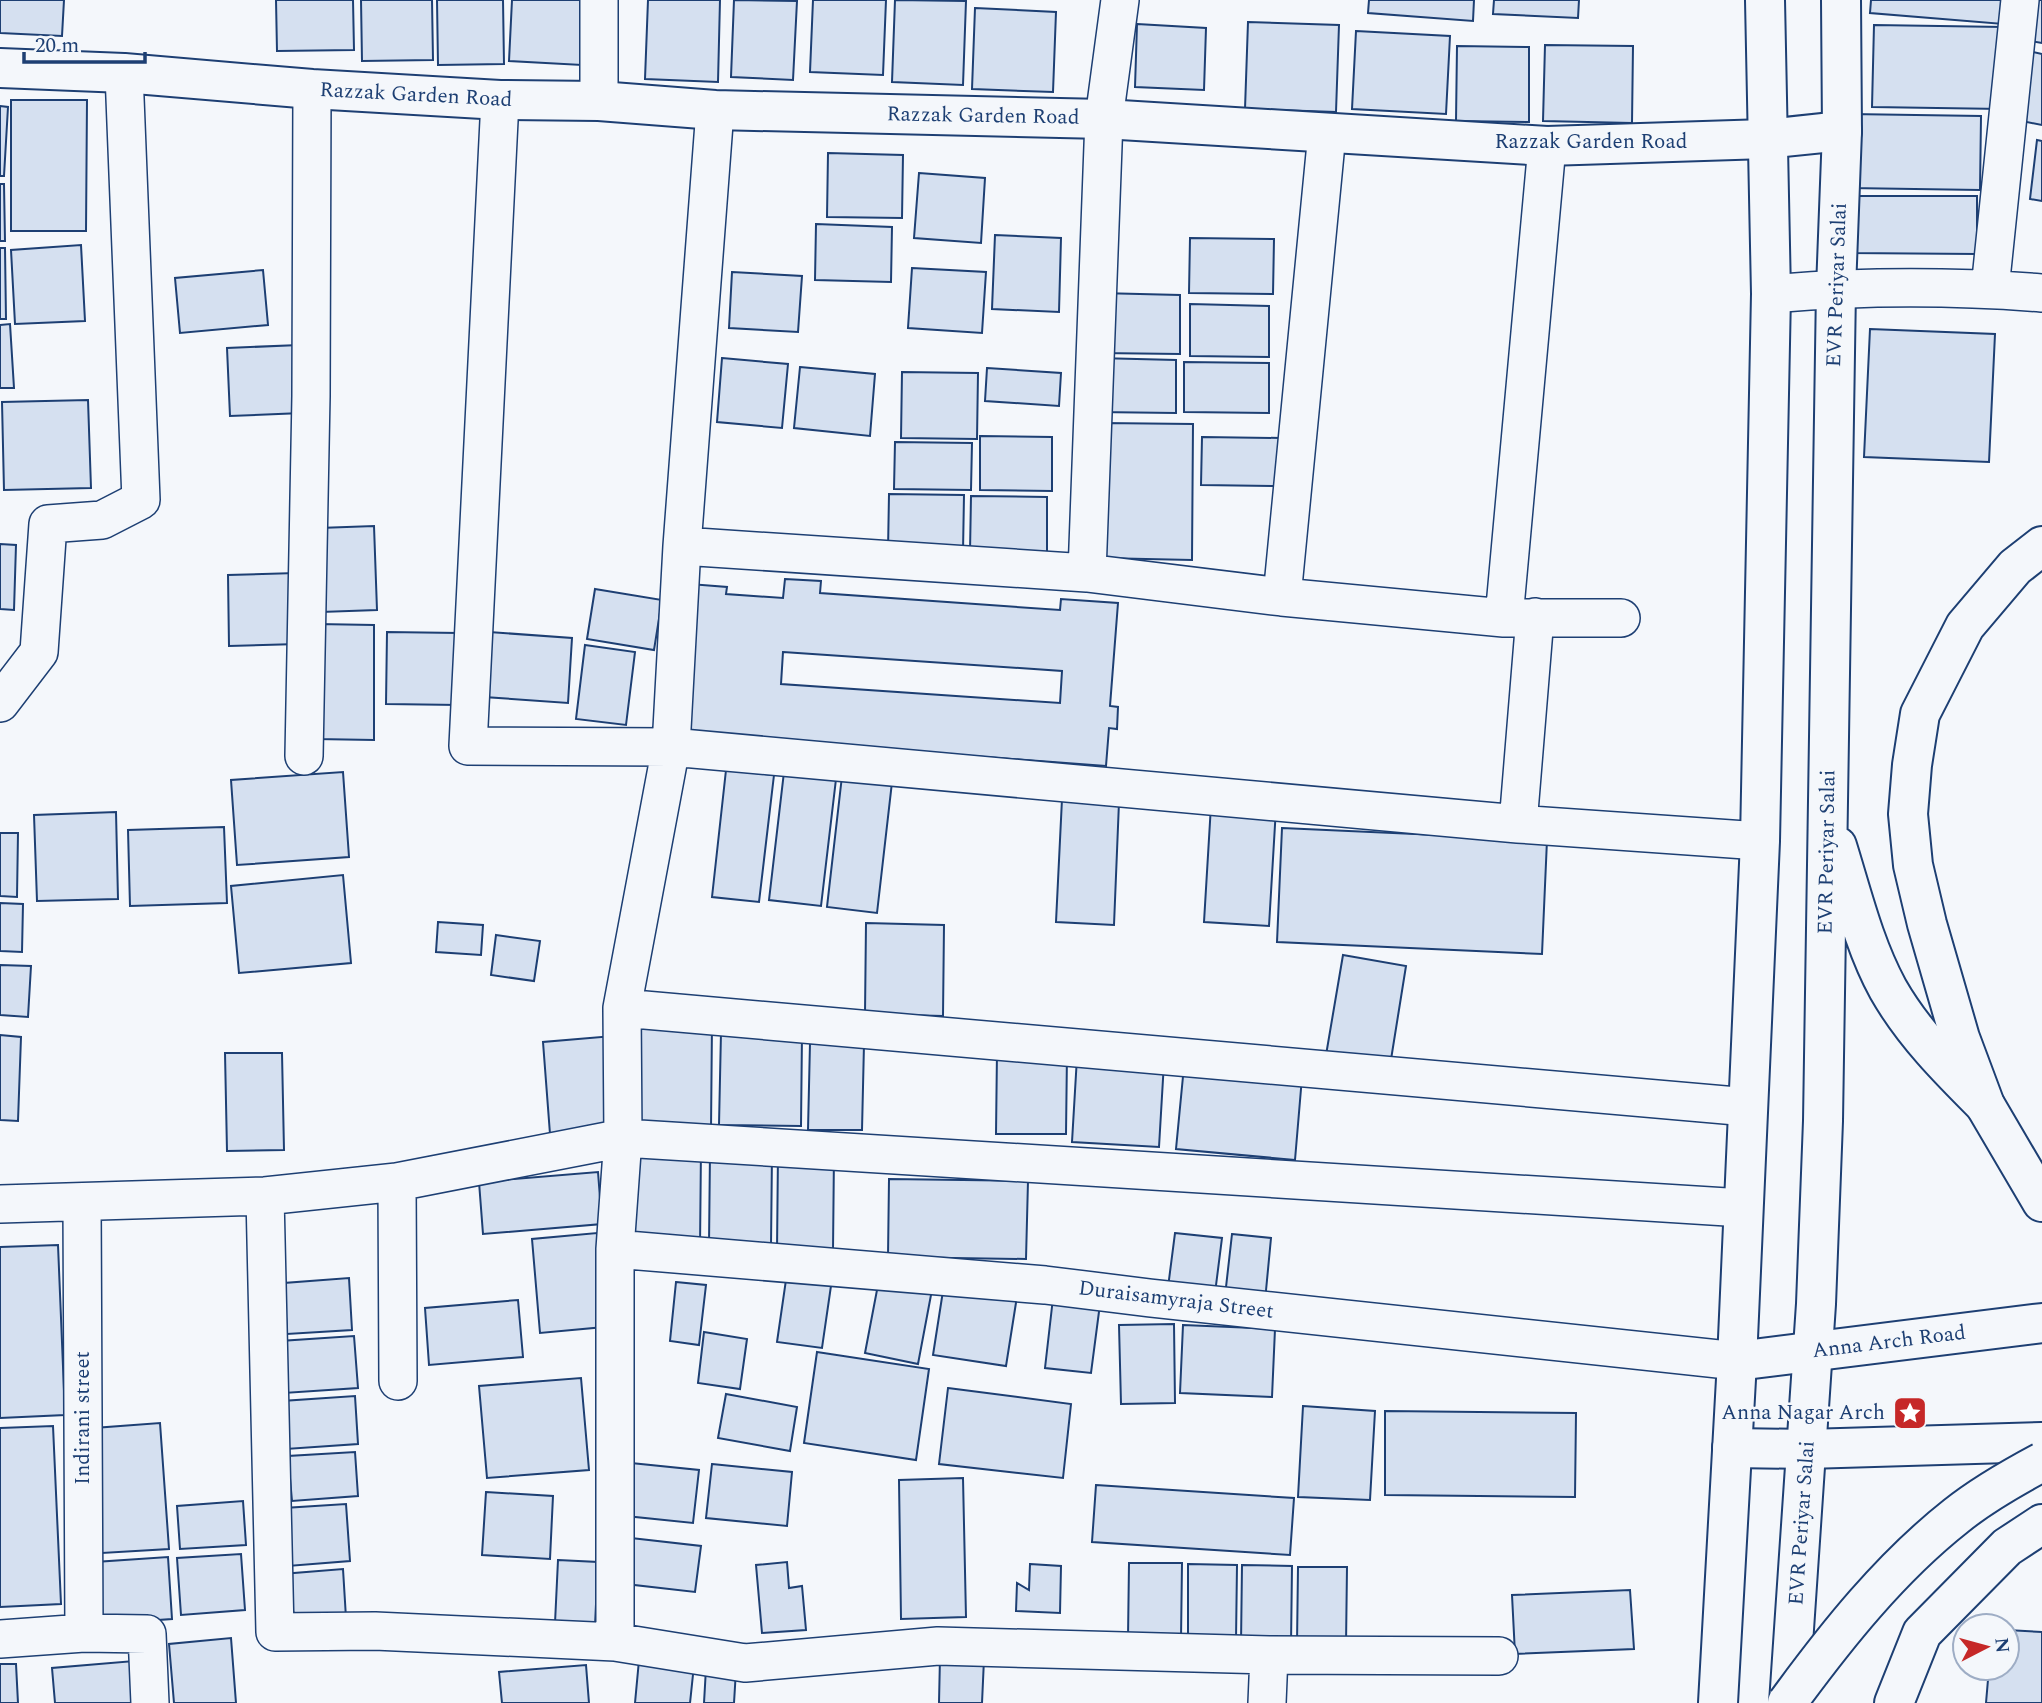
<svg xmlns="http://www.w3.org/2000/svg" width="2042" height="1703" font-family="Spectral,serif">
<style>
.building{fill:#d5e0f0;stroke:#1d3f73;stroke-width:2;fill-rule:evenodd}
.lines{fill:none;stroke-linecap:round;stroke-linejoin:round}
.minor-casing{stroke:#1d3f73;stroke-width:40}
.tertiary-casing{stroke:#1d3f73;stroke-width:42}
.secondary-casing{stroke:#1d3f73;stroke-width:42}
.primary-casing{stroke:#1d3f73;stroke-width:42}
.minor{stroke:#f4f7fb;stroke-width:37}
.tertiary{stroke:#f4f7fb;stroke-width:38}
.secondary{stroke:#f4f7fb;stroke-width:38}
.primary{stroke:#f4f7fb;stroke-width:38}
.secondary-bridge-casing{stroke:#1d3f73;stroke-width:42;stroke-linecap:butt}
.secondary-bridge{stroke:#f4f7fb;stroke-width:38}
.labels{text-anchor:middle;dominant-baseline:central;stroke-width:5;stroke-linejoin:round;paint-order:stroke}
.street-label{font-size:21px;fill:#1d3f73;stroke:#f4f7fb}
.poi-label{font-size:21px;fill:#1d3f73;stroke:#f4f7fb;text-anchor:end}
</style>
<rect width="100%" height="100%" fill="#f4f7fb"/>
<path class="building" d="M0,0H64L62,36L0,33Z
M276,0H353L354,50L277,51Z
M361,0H432L433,60L362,61Z
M437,0H503L504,64L438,65Z
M512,0H586L582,65L509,61Z
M648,0H720L718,82L645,79Z
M734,0L797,1L793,80L731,77Z
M813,0H886L883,75L810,72Z
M895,0L966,1L963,85L892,82Z
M1369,0H1474L1473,21L1368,13Z
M1494,0H1579L1578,18L1493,14Z
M1871,0H2005L2003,24L1870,13Z
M2038,0H2042V43L2031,41Z
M975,8L1056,12L1053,92L972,89Z
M1248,22L1339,25L1336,112L1245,109Z
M1137,24L1206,28L1204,90L1135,87Z
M1874,25L2004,27L2002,109L1872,107Z
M1356,31L1450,36L1446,114L1352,109Z
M1545,45L1633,46L1632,123L1543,121Z
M1457,46L1529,47V122L1456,121Z
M2029,51L2042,54V125L2017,120Z
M11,100H87L86,231H11Z
M0,106L8,107L4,176H0Z
M1850,114L1981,116L1980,190L1849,188Z
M2037,140L2042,141V201L2030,199Z
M828,153L903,155L902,218L827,217Z
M919,173L985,178L981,243L914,238Z
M0,184H4L5,241H0Z
M1847,196H1977V254L1847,253Z
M816,224L892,227L891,282L815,280Z
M995,235L1061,238L1059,312L992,309Z
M1190,238L1274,239L1273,294L1189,293Z
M81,245L85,321L15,324L11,250Z
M0,248H5L6,319H0Z
M912,268L986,272L982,333L908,328Z
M263,270L268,325L180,333L175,278Z
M732,272L802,276L798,332L729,328Z
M1099,293L1180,295V354L1099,353Z
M1190,304L1269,306V357L1190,356Z
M10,324L14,388H0V325Z
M1870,329L1995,334L1989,462L1864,457Z
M299,345L302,413L230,416L227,348Z
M722,358L788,364L782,428L717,422Z
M1097,358L1176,360V413L1096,412Z
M1184,362L1269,363V413L1184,412Z
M800,367L875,374L870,436L794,428Z
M987,368L1061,373L1059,406L985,401Z
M902,372L978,373L977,439L901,438Z
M88,400L91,488L4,490L2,402Z
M1102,423L1193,424L1192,560L1100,558Z
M980,436L1052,437V491L980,490Z
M1202,437L1280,438L1279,486L1201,485Z
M895,442L972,443L971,490L894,489Z
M889,494L964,495L963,552L888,551Z
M971,496L1047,497V553L970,552Z
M374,526L377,610L321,612L319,528Z
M0,544L16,545L14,610L0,609Z
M296,573L298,644L229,646L228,575Z
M785,579L821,581L820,593L1060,610L1061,599L1118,603L1110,706L1118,707L1117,729L1109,728L1106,766L680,734L690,584L727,587L726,594L783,598ZM783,652L1062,671L1060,703L781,684Z
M595,589L662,600L654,650L587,639Z
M317,624L374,625V740L316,739Z
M387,632L459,633V705L386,704Z
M489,632L572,638L568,703L484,697Z
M585,645L635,652L626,725L576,719Z
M726,770L774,775L759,902L712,897Z
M343,772L349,857L237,865L231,780Z
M784,772L836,779L821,906L769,900Z
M842,776L892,782L877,913L827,907Z
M1062,799L1119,802L1114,925L1056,922Z
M1211,805L1276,808L1269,926L1204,922Z
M116,812L118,899L37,901L34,815Z
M224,827L227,903L130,906L128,830Z
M1282,828L1547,840L1542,954L1277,942Z
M0,833H18L17,897L0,896Z
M343,875L351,963L239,973L231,886Z
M0,903L23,904L22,952L0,951Z
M438,922L483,925L481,955L436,952Z
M866,923L944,925L943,1016L865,1014Z
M496,935L540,941L534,981L491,975Z
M1343,955L1406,966L1389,1072L1325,1061Z
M0,965L31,966L28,1017L0,1015Z
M638,1022L712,1023L711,1130L636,1129Z
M721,1032L802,1034L801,1126L719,1125Z
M0,1035L21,1037L18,1121L0,1120Z
M613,1036L621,1128L550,1134L543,1042Z
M810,1043L864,1044L862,1130H808Z
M997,1051L1067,1053L1066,1134H996Z
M225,1053H282L284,1150L227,1151Z
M1077,1057L1164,1062L1159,1147L1072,1142Z
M1184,1066L1302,1077L1295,1160L1176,1149Z
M632,1146L701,1147L700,1248L630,1247Z
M710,1152L772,1153L771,1246L709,1245Z
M778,1152L834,1153L833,1251H777Z
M598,1172L602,1224L483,1234L479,1182Z
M889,1179L1028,1181L1026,1259L888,1257Z
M597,1233L604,1327L540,1333L532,1239Z
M1175,1233L1222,1238L1213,1309L1166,1303Z
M1232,1234L1271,1238L1265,1301L1225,1296Z
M58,1245L65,1415L0,1418V1247Z
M788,1266L833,1272L822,1348L777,1342Z
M881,1269L934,1279L918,1364L865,1353Z
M349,1278L352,1330L287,1334L284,1283Z
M945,1278L1018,1290L1006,1366L933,1355Z
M676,1282L706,1285L699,1345L670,1341Z
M1053,1298L1100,1304L1091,1373L1045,1368Z
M518,1300L523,1357L429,1365L425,1308Z
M1174,1324L1175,1403L1121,1404L1119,1325Z
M1183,1325L1275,1329L1272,1397L1180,1393Z
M704,1332L747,1339L740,1389L698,1383Z
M354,1336L358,1388L284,1393L280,1341Z
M817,1352L929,1369L916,1460L804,1443Z
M581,1378L589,1470L487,1478L479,1386Z
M948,1388L1071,1404L1063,1478L939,1464Z
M726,1394L797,1407L790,1451L718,1438Z
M355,1396L358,1444L286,1449L282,1401Z
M1303,1406L1375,1411L1370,1500L1298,1497Z
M1385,1411L1576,1413L1575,1497L1385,1495Z
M160,1423L169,1549L102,1553L94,1428Z
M53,1426L61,1604L0,1607V1428Z
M355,1452L358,1496L292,1501L288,1456Z
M631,1463L699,1470L693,1523L626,1516Z
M712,1464L792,1472L787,1526L706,1518Z
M963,1478L966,1617L901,1619L899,1480Z
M1096,1485L1294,1498L1290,1555L1092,1542Z
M486,1492L553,1496L550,1559L482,1555Z
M243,1501L246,1545L180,1549L177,1506Z
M346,1504L350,1561L288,1566L284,1508Z
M631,1538L701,1546L695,1592L626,1584Z
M241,1554L245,1610L181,1615L177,1558Z
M168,1557L172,1619L100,1624L95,1562Z
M558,1560L598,1562L595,1625L555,1623Z
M787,1562L789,1588L802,1586L806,1630L762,1633L756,1565Z
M1129,1563H1182L1181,1639L1128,1638Z
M1030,1564L1061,1566L1060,1613L1016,1611L1017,1583L1029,1590Z
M1188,1564L1237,1565L1236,1640H1188Z
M1242,1565L1292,1566L1291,1645L1241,1644Z
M1298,1567H1347L1346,1645L1297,1644Z
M343,1569L346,1618L286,1622L282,1574Z
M1630,1590L1634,1649L1515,1654L1512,1595Z
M2007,1630L2042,1632V1703H1986L1989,1668H2007Z
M231,1638L236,1703H174L169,1644Z
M940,1657L984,1659L982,1703H939Z
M639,1660L694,1665L690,1703H635Z
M134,1661L137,1703H55L52,1668Z
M0,1664H16L18,1703H0Z
M586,1665L589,1703H502L499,1672Z
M706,1668L736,1670L734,1703H704Z"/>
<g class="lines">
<g class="minor-casing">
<path id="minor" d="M599,0V101
M500,100L468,746L671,747L1518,824L1760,841
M1990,289L2020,0
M1771,294C1861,286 1952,286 2042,293
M682,546L1087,573L1282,597L1504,618H1621
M1087,573L1104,119L1120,0
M1282,597L1327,133
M1504,618L1547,146
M0,703L39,652L48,524L102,520L141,500L124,73
M304,756L311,396L312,89
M1518,824L1535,617
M622,1008L1748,1107
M397,1182L398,1381
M265,1196L275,1632L375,1631L615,1642L745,1663L938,1646L1269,1655L1267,1703
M82,1202L84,1633
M0,1204L265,1196L397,1182L623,1138L1743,1208
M615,1249L1045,1285L1150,1298L1737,1361
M0,1639L84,1633L147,1634L150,1703
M615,1642V1249L623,1138L622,1008L671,747L682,546L715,110
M1269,1655L1499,1656"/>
</g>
<g class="tertiary-casing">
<path id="tertiary" d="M0,68L124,73L312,89L500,100L599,101L715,110L1104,119L1547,146L1766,139L1842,131"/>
</g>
<g class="secondary-casing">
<path id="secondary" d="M2042,546L2015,567L1965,626L1920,714L1912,765L1908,814L1913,865L1927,924L1960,1038L1985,1105L2042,1202
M1737,1361L2042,1323
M1732,1448L1807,1449L2042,1442
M1894,1703L1922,1633L2007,1547L2042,1524"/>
</g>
<g class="primary-casing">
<path id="primary" d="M1837,846C1852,894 1864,945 1888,989C1913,1033 1949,1069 1985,1105
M1718,1703L1737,1361L1760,841L1771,294L1765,0
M1789,1703L1816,1304L1823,1121L1836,289L1842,131L1841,0"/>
</g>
<use href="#minor" class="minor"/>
<use href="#tertiary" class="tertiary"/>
<use href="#secondary" class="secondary"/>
<use href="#primary" class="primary"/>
<g class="secondary-bridge-casing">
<path id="secondary-bridge" d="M1787,1703C1836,1636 1890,1568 1956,1516C1982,1495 2012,1478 2042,1462"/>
</g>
<use href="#secondary-bridge" class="secondary-bridge"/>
</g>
<defs>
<g id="sight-square" transform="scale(1.75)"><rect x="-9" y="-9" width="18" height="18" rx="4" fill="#c62828" stroke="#f4f7fb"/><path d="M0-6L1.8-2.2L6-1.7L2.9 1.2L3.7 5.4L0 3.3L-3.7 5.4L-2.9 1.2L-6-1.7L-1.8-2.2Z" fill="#fff"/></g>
</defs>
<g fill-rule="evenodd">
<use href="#sight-square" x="1910" y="1413"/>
</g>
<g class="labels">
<g class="street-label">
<text transform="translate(416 95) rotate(3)">Razzak Garden Road</text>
<text transform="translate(983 116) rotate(1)">Razzak Garden Road</text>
<text x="1591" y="142">Razzak Garden Road</text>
<text transform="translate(1837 285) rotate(-88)">EVR Periyar Salai</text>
<text transform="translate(1827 852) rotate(-89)">EVR Periyar Salai</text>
<text transform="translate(1176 1300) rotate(7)">Duraisamyraja Street</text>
<text transform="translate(1889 1342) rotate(-7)">Anna Arch Road</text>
<text transform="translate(83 1418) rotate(-90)">Indirani street</text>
<text transform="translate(1802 1523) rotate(-86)">EVR Periyar Salai</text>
</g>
<g class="poi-label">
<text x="1885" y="1413">Anna Nagar Arch</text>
</g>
</g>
<g transform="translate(1986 1647) rotate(84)"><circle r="33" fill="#f4f7fb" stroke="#9eadc5" stroke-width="2"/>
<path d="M0-5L12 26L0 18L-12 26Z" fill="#c62828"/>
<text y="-10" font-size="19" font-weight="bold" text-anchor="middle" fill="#1d3f73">N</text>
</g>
<path d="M24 52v10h121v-10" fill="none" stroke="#1d3f73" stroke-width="3.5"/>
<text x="35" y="52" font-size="21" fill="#1d3f73" stroke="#f4f7fb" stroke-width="5" paint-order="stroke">20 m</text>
</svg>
